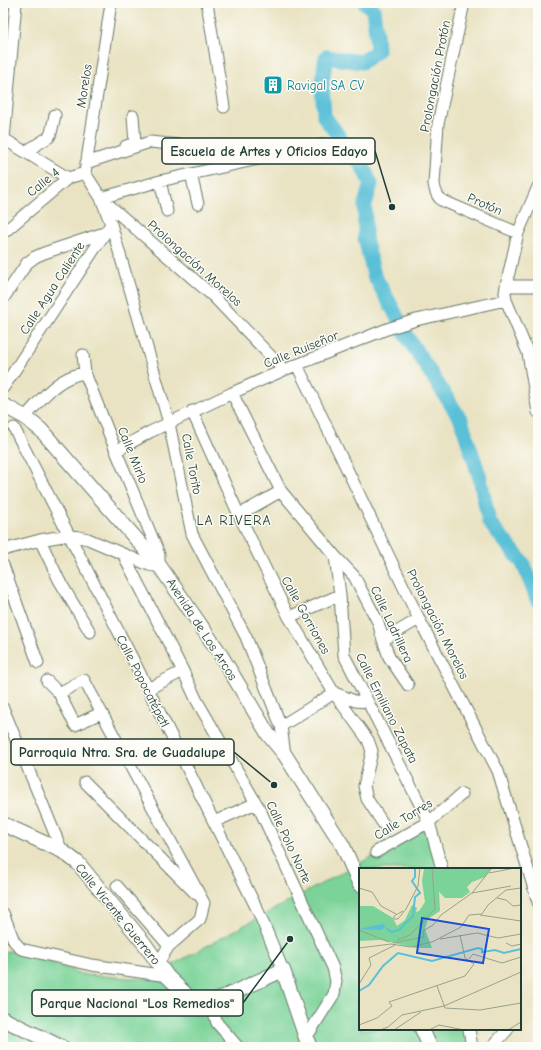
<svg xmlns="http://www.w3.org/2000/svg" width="541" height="1050" font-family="'Comic Neue',sans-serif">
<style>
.green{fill:#7bd399;stroke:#4d8866}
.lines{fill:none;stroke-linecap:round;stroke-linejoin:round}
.river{stroke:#5ac0d7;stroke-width:15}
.minor-casing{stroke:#676;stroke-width:13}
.major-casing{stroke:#676;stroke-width:16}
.minor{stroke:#fff;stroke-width:11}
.major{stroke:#fff;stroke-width:14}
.labels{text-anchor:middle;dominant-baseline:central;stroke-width:3;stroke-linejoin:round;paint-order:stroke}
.street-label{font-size:13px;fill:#1f3d34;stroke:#fdfcf7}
.culture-label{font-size:13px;fill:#0d838f;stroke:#fdfcf7;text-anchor:start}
.neighbourhood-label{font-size:14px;letter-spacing:1px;fill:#1f3d34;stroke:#fdfcf7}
.inset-river{fill:none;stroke:#5ac0d7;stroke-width:2}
.inset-road{fill:none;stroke:#98a18a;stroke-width:1}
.view{fill:#1d4ed8;fill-opacity:0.15;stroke:#1d4ed8;stroke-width:2}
.inset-edge{fill:none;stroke:#1f3d34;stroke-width:2}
.leader{fill:none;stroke:#1f3d34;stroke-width:1.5}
.callout-dot{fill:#1f3d34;stroke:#fdfcf7;stroke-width:1.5}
.callout{fill:#fdfcf7;stroke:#1f3d34;stroke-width:1.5}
.callout-label{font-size:14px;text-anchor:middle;font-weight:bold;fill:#1f3d34}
</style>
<rect width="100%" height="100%" fill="#fdfcf7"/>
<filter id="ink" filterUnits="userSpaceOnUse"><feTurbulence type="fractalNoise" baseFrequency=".025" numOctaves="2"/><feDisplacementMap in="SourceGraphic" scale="8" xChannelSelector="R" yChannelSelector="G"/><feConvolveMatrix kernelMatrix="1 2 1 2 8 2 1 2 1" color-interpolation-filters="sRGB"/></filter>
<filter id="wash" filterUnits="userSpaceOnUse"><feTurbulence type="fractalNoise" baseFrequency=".012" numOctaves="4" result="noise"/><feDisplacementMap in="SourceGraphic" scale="16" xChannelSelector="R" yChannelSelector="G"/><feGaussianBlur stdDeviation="0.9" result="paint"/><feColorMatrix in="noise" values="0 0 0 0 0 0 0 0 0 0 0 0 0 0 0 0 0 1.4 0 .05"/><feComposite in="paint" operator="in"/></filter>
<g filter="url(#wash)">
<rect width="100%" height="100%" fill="#e9e3c3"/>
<path class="green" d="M429,826L439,869H360V1029H470L472,1047H3V953L16,950L85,975L151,979L172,965L241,927Z"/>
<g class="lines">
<path class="river" d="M365,3L373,9L376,33L377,51L362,62L326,57L322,83L324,116L342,141L363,167L371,184L365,204V238L374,275L393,309L406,335L461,420L480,478L489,522L523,563L538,601"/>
</g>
</g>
<g filter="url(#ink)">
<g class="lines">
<g class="minor-casing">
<path id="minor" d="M207,3L224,107
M464,3L438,124L434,184C435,190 436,195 441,200L518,233
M4,139L16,3
M4,139L68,178
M126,146L135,143L133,116
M25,152L49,137L51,133L55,115
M86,163L150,142L180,145
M85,173L101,198L111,224L169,423L192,534L246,637L281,726L285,755
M85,173L111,3
M191,174L198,204
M160,181L167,211
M538,187L518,233L506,286L505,293L506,300L528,353L538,412
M101,198L160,181L325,144
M103,200L213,296L284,370
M3,233L68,178L85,173
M506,286H538
M3,299L27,263L35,257L44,253L104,233
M297,365L419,619L498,771L538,902
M3,388L111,224
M232,393L281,491L335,556L340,595L344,655L429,822L442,869
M192,411L239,515L289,617L334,693L368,740L372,751L364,786L367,799L386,828
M25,417C39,402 53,383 73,376C77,374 81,374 85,373
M14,428L148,689L258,911L283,970
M116,451L150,432L232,393L284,370L387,329L416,320L506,300
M239,515L281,491
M40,540L59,580L90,632
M3,550L40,540L69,535L88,539L149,565L154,566L159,565V555L157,549L116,451L85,373L83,355
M123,554L183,671L197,701L260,810L333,968L336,981L334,994L306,1038
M335,556L354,576L378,622L383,640L389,657L408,685
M3,565L38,663
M289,617L340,595
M383,640L419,619
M47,681L59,693L75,725L101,713
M148,689L183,671
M59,693L84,680L204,903L200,919L169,946L158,963
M335,693L355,701L368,702
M3,708L62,851
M281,726L334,693
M85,782L196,894
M214,822L256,803
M376,852L429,822L462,794
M117,886L169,946
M3,913L14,941L21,949L92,965L167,976
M211,1003L217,1023L238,1047
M469,1029L472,1047
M492,1047L508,1029"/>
</g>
<g class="major-casing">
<path id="major" d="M3,405L25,417L41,430L159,565L219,652L268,734L285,755L343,846L360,885
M3,824L62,851L78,863L144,943L167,976L200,1008L283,970L306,1038L310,1047
M3,1019L61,1047
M422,1029L430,1047"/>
</g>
<use href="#minor" class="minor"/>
<use href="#major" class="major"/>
</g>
</g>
<defs>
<g id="building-square" transform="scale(1)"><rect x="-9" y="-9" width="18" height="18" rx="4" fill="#0f9aa8" stroke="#fdfcf7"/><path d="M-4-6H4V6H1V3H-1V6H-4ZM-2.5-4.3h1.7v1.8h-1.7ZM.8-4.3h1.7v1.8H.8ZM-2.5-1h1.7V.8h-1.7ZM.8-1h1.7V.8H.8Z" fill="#fff"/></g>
</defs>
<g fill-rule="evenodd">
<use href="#building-square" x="273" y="85"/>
</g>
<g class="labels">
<g class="street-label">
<text transform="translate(435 76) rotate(-79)">Prolongación Protón</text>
<text transform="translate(84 86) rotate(-81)">Morelos</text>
<text transform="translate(43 182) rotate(-39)">Calle 4</text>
<text transform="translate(485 204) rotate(24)">Protón</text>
<text transform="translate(195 263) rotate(42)">Prolongación Morelos</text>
<text transform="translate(52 288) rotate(-57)">Calle Agua Caliente</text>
<text transform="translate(301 349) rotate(-22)">Calle Ruiseñor</text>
<text transform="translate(133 455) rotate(68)">Calle Mirlo</text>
<text transform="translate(192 464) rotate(79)">Calle Torito</text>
<text transform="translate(306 615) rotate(61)">Calle Gorriones</text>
<text transform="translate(392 624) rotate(65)">Calle Ladrillera</text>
<text transform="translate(438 624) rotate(63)">Prolongación Morelos</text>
<text transform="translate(202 629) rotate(57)">Avenida de Los Arcos</text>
<text transform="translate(143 681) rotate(63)">Calle Popocatépetl</text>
<text transform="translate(387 708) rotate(63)">Calle Emiliano Zapata</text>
<text transform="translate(403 819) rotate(-32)">Calle Torres</text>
<text transform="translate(289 842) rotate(65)">Calle Polo Norte</text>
<text transform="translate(118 914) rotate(51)">Calle Vicente Guerrero</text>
</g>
<g class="culture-label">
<text x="287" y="85">Ravigal SA CV</text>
</g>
<g class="neighbourhood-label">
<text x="234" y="520">LA RIVERA</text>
</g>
</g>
<g transform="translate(359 868)">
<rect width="162" height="162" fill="#e9e3c3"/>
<path d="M133,0L126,9L113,14L108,19L111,24L103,30H86L80,24L81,43L69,51L66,61L73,80H56L22,72L0,73V38H14L34,50L38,58L46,52L53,37L58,40L57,44L60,43L66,34L63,13L65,1Z" fill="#7bd399"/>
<path d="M23,56L27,58L23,62L0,61Z" fill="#5ac0d7"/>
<path class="inset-river" d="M27,60L32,64L40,62L54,48L56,29L61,25L53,13L56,9V0M0,123L10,117L24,98L39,85L73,93L119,80L123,81V84L136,82L145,85L162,81"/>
<path class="inset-road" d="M130,5L156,0M0,20L13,24L22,38L37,46M113,25L152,18M138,30L147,32L154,38L162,37M121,47L162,53M35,51H39L47,41L59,18L61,0M35,51V48L44,43M0,62L30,74M81,71L118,65L139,70L162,66M38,72L51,67L76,41L73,0M34,75L65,69L64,63L74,57L82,47L113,25L133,0M147,75L153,78L162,76M0,80L32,76L51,79L73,74L102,59L110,47L123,46L129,37L147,22L162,20M110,91L114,86L143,95L162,89M0,116L12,97L10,90L36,77M78,118L86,140L121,142L162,135M0,157L18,150L33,138L30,134L106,108L115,96L106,90L101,67M21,162L29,159L43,147L85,138L162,104M35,162L62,144M70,162L80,157L105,162M149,162L162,154"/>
<path class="view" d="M63,50L130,61L124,95L58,85Z"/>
<rect width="162" height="162" class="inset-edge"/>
</g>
<path class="leader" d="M392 207L375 151M274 785L234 752M290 939L243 1003"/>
<g class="callout-dot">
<circle cx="392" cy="207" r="4"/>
<circle cx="274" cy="785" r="4"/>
<circle cx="290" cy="939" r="4"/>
</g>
<g class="callout">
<rect x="162" y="138" width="213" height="26" rx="4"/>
<rect x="11" y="739" width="223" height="26" rx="4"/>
<rect x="32" y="990" width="211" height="26" rx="4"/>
</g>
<g class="callout-label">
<text x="269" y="156">Escuela de Artes y Oficios Edayo</text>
<text x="122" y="757">Parroquia Ntra. Sra. de Guadalupe</text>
<text x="137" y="1008">Parque Nacional "Los Remedios"</text>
</g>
<rect width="541" height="1050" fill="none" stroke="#fdfcf7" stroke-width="16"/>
</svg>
